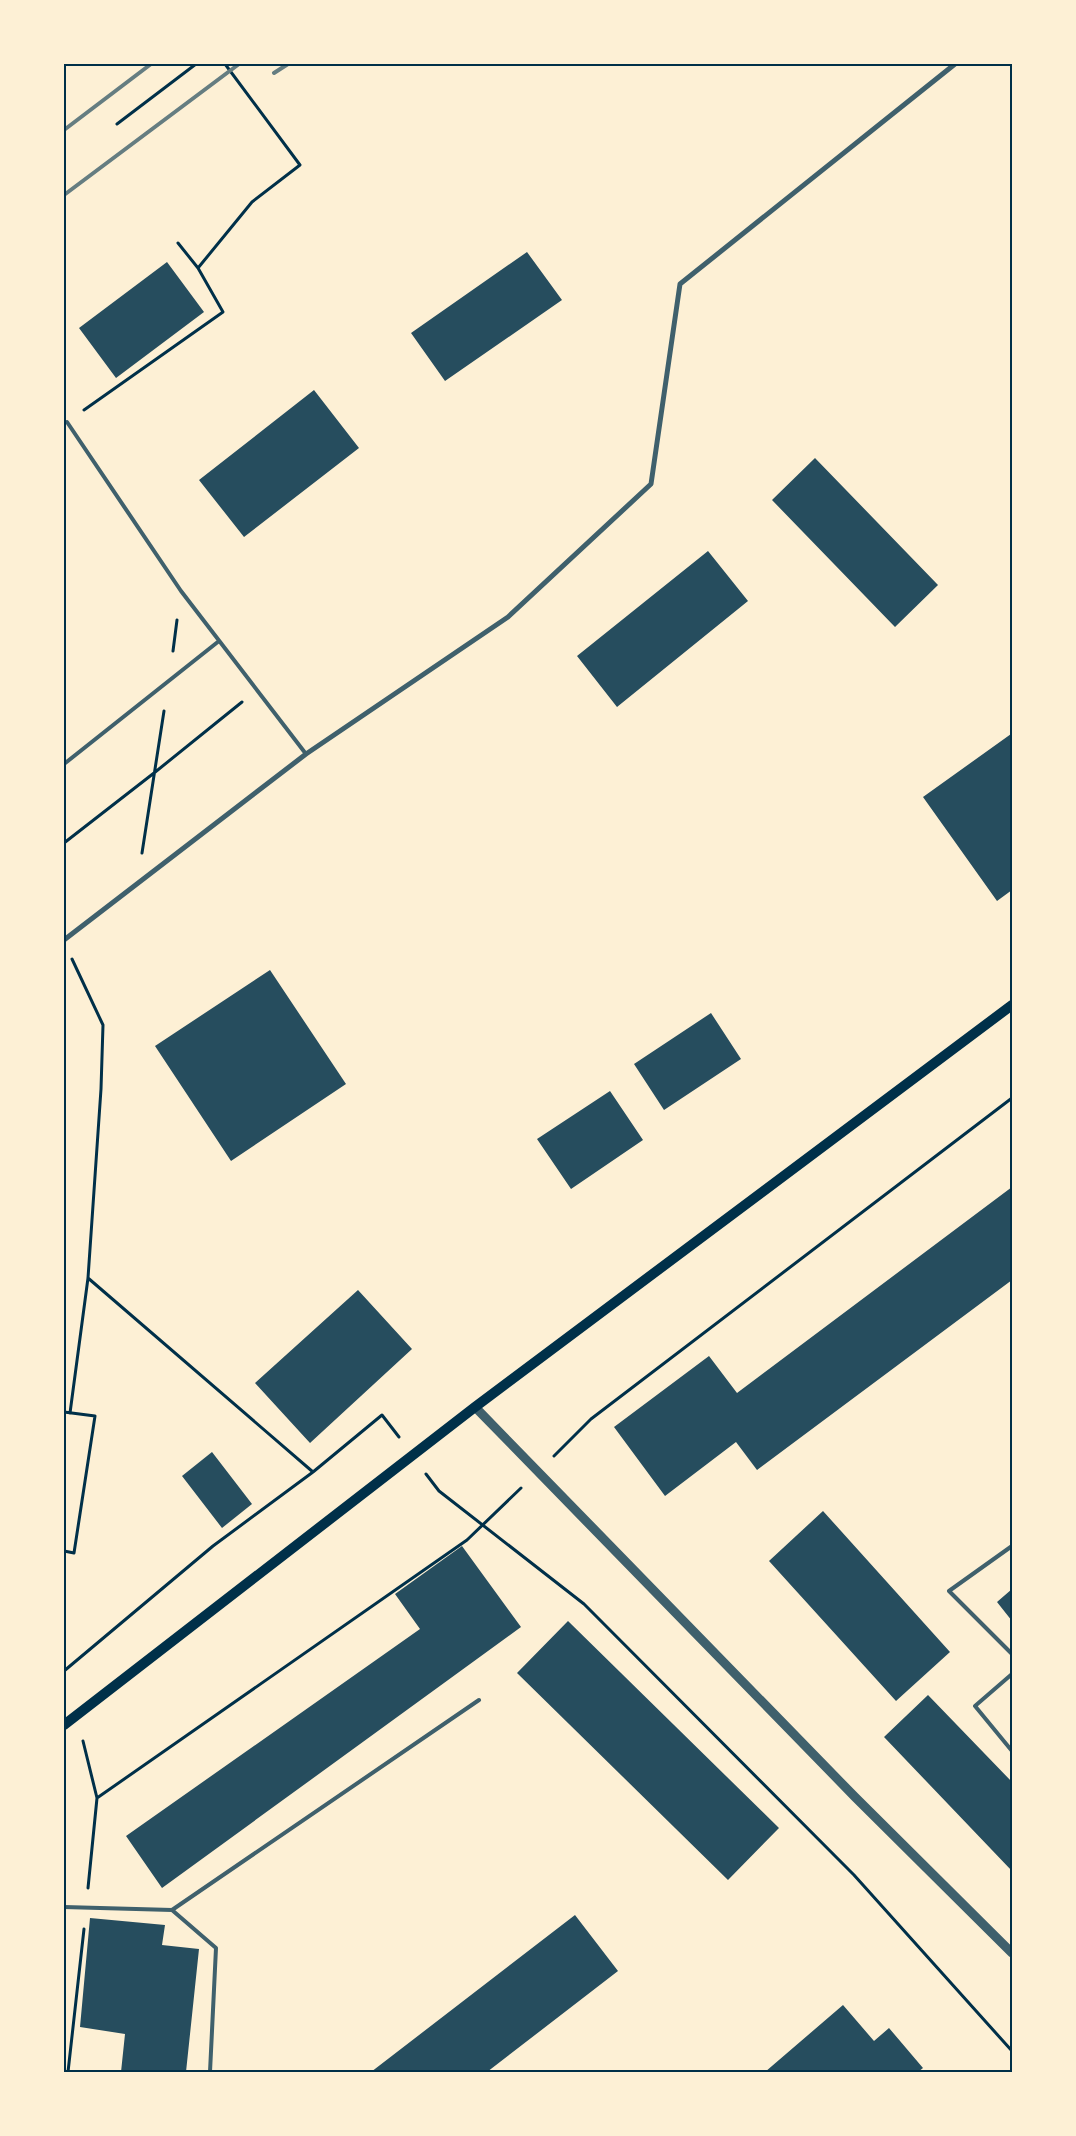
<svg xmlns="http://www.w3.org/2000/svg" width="1076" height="2136" font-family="'Crimson Pro',serif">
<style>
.building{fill:#264d5e}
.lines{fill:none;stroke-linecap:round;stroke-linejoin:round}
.path{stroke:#003049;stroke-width:3}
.service{stroke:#3f606c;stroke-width:4}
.minor{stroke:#3f606c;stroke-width:5}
.tertiary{stroke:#3f606c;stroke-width:9}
.secondary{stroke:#003049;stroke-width:10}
.rail{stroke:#657d81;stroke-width:4}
.neatline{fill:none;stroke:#003049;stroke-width:2}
</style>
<rect width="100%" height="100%" fill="#fdf0d5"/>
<path class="building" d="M527,252L562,300L445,381L411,333Z
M167,262L204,312L116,378L79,328Z
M314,390L359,448L244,537L199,480Z
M815,458L938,585L895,627L772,500Z
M708,551L748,601L617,707L577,656Z
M1011,734L1012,737V890L997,901L923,797Z
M270,970L346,1084L231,1161L155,1046Z
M711,1013L741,1059L664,1110L634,1064Z
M610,1091L643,1140L571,1189L537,1139Z
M1012,1187V1280L757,1470L736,1442L665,1496L614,1427L709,1356L737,1393Z
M358,1290L412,1349L310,1443L255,1383Z
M212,1452L252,1504L222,1528L182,1476Z
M823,1511L950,1652L896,1701L769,1561Z
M462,1546L521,1627L162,1888L126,1836L420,1629L395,1594Z
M1012,1589V1621L997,1602Z
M568,1621L779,1828L728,1880L517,1673Z
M928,1695L1012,1782V1871L884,1737Z
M575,1915L618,1971L487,2072H371Z
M90,1918L165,1925L162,1945L199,1949L186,2072H121L125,2034L80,2027Z
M843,2005L874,2041L889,2028L923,2068L918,2072H765Z"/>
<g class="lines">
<path class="path" d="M117,124L196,64
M178,243L198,268
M84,410L223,312L198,268L252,202L300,165L225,64
M173,651L177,620
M64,843L154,773L242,702
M142,853L164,711
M88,1278L313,1472
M64,1412L95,1416L74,1553L64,1551
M70,1413L88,1278L101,1089L103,1025L72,959
M554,1456L591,1419L1012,1098
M426,1474L439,1491L584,1604L854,1875L1012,2051
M64,1671L213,1546L313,1472L382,1415L399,1437
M83,1741L97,1798L88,1888
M97,1798L467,1540L521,1488
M68,2072L84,1929"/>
<path class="service" d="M67,422L181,591L306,754
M64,764L219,641
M1012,1546L949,1591L1012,1654
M1012,1674L975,1706L1012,1751
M64,1907L172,1910L479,1700
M172,1910L216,1948L210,2072"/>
<path class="minor" d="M64,940L306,754L508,617L651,484L680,284L955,64"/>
<path class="tertiary" d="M475,1407L855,1797L1012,1953"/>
<path class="secondary" d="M64,1725L475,1407L1012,1005"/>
<path class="rail" d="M274,73L288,64
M64,130L151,64
M64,195L239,64"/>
</g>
<rect width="1076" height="2136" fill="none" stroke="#fdf0d5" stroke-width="130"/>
<rect x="65" y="65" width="946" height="2006" class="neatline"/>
</svg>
